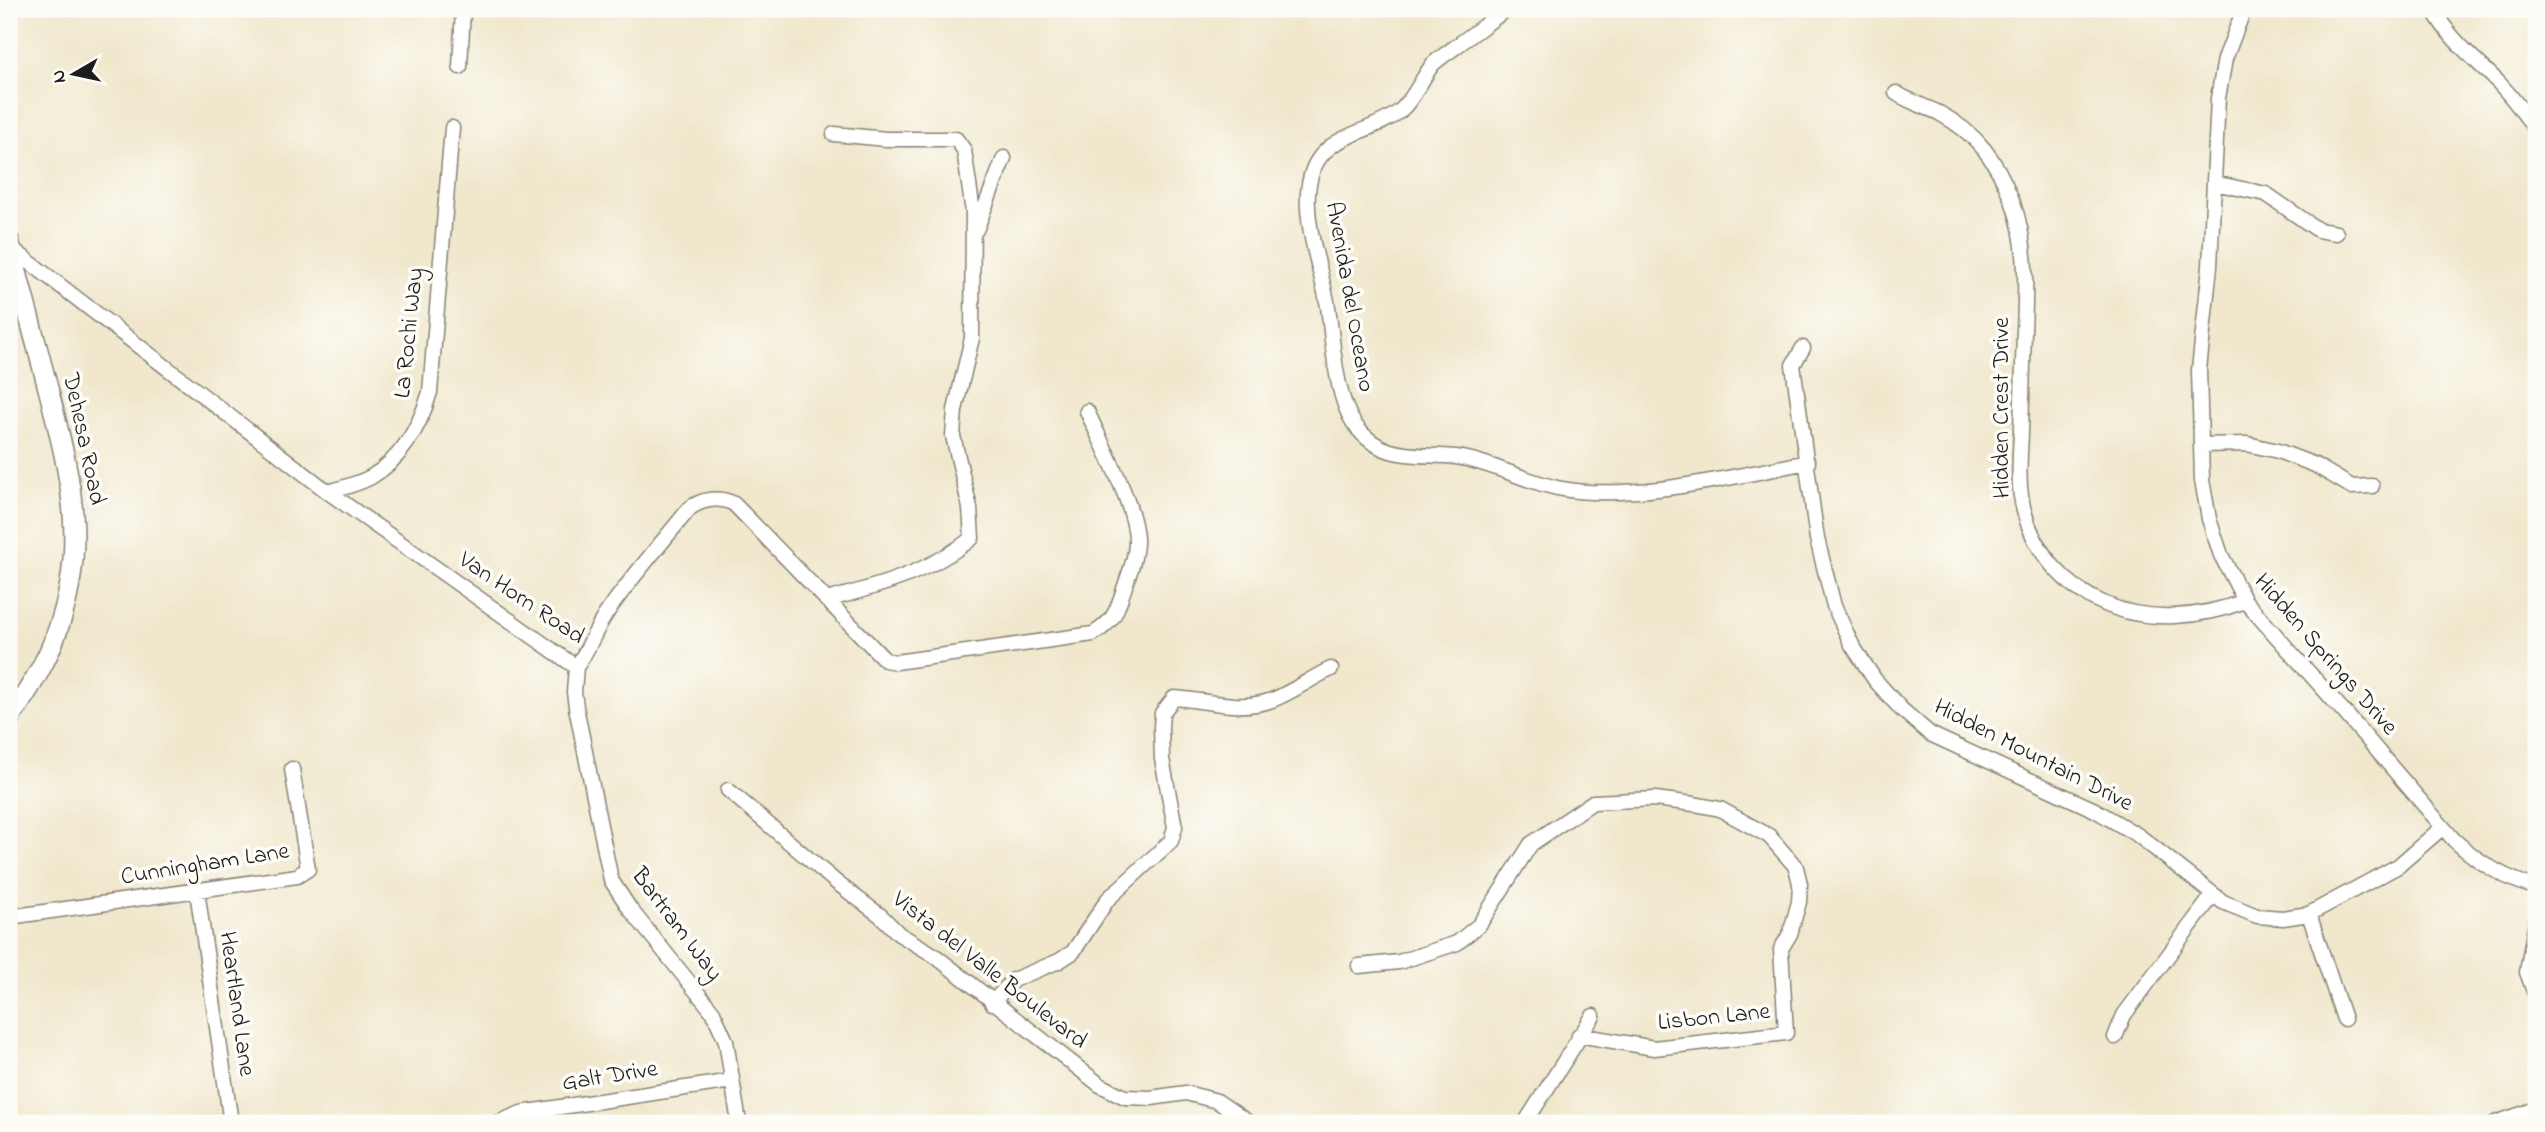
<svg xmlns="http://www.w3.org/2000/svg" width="2545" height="1132" font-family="'Indie Flower',sans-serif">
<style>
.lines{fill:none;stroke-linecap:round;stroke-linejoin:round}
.minor-casing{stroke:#868274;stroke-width:17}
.major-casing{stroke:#868274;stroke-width:22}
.minor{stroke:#fff;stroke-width:14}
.major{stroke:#fff;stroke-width:19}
.labels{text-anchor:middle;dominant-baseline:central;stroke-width:7;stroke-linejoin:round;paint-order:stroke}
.street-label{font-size:24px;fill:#1c1c1c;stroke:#fdfcf7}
</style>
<rect width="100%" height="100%" fill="#fdfcf7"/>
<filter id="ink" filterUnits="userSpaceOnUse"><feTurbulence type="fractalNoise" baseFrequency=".0143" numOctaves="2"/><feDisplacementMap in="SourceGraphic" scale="14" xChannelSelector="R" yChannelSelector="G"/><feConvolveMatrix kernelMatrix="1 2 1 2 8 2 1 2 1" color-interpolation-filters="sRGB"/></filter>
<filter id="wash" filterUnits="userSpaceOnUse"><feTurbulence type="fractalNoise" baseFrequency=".00686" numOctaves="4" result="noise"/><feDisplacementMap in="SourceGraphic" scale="28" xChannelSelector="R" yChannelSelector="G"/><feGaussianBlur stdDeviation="1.57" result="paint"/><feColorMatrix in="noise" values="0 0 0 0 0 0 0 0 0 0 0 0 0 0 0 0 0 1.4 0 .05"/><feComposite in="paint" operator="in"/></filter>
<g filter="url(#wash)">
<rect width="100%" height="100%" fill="#f0e7cc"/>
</g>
<g filter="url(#ink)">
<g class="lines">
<g class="minor-casing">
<path id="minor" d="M2244,9L2225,59L2218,98L2210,266L2199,370L2202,480L2209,519L2221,555L2245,601L2345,713L2454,840C2478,862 2504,879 2536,887
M2433,9C2448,38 2476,60 2499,83C2513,98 2525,114 2536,131
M1505,10C1488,23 1471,35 1454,48C1447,53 1439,58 1433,64C1421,79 1415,98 1400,111C1379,128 1351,131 1330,147C1285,181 1321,263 1328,307C1333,341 1335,397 1355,425C1382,462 1417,453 1456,457C1488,461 1524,481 1557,488C1629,503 1735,476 1808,462
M460,67L463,9
M1896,93C1910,102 1924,106 1939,113C1978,134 1996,160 2012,200C2028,243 2026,286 2024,331C2023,365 2022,398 2021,432C2020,459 2017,485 2024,511C2035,553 2065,587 2105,604C2148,623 2201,618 2245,601
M2214,183L2266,194L2318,230L2336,233
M976,230L1004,158
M10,247L328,492L576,667
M1803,348L1793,365L1817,539L1834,606L1852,645L1875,680L1901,709L1930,734L2095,810L2139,836L2223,902L2257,916L2283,918L2309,914L2398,866L2443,827
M2201,445L2247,444L2278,451L2315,465L2352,487L2372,486
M328,492C342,488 358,484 371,477C403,458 420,426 430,392L452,128
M826,600C877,587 930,572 972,538L970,508L953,436L955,410L972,338L973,212L964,150L956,139H886L834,134
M576,667C589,650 595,629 608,611C632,576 662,543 689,509C701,499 720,496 734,504L885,660L896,662L1093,634C1115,621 1117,610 1125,586C1130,571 1137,554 1136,538C1134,503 1102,445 1087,411
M576,667L574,692L576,707L611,880L630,909L713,1012L726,1041L739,1123
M728,790L837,883L881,916L899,934L934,955L1100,1085L1125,1097L1151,1098L1186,1093L1217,1101L1249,1123
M197,891L231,1123
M2309,914L2344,1019
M9,917L297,876L308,869L292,769
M1359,966L1399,962L1457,943L1479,925L1531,844L1593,802L1655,799L1694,804L1720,809L1769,836L1796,867L1800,884L1799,902L1790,934L1781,949L1786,1033L1654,1048L1579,1035
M2534,991L2527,972L2536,921
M992,1003L1013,980L1059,961L1073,952L1108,899L1171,841L1175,827L1162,759L1161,727L1162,713L1174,698C1207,700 1240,712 1272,700C1291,693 1311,678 1331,669
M2115,1037L2124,1015L2213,895
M497,1123L521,1113L732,1081
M1525,1123L1593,1016
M2495,1123L2536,1109"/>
</g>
<g class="major-casing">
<path id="major" d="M9,241C22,293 37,345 50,396C71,480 88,547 57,632C46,664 27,692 9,720"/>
</g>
<use href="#minor" class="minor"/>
<use href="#major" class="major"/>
</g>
</g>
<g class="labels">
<g class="street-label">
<text transform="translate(1349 297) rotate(80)">Avenida del Oceano</text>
<text transform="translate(410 333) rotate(-84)">La Rochi Way</text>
<text transform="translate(2002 408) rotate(-90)">Hidden Crest Drive</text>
<text transform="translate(83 439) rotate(78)">Dehesa Road</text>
<text transform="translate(521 599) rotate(34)">Van Horn Road</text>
<text transform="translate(2325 655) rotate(49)">Hidden Springs Drive</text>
<text transform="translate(2033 756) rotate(27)">Hidden Mountain Drive</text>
<text transform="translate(205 865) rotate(-9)">Cunningham Lane</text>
<text transform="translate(676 925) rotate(53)">Bartram Way</text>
<text transform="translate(989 971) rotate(38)">Vista del Valle Boulevard</text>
<text transform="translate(236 1004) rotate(82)">Heartland Lane</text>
<text transform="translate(1714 1018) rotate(-6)">Lisbon Lane</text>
<text transform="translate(610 1077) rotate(-9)">Galt Drive</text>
</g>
</g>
<rect width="2545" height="1132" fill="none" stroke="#fdfcf7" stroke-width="35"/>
<g transform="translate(74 74) rotate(261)" stroke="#fdfcf7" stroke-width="5" paint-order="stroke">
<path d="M0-5L12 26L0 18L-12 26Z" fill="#1c1c1c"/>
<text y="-10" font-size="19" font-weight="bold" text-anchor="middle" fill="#1c1c1c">N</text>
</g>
</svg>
